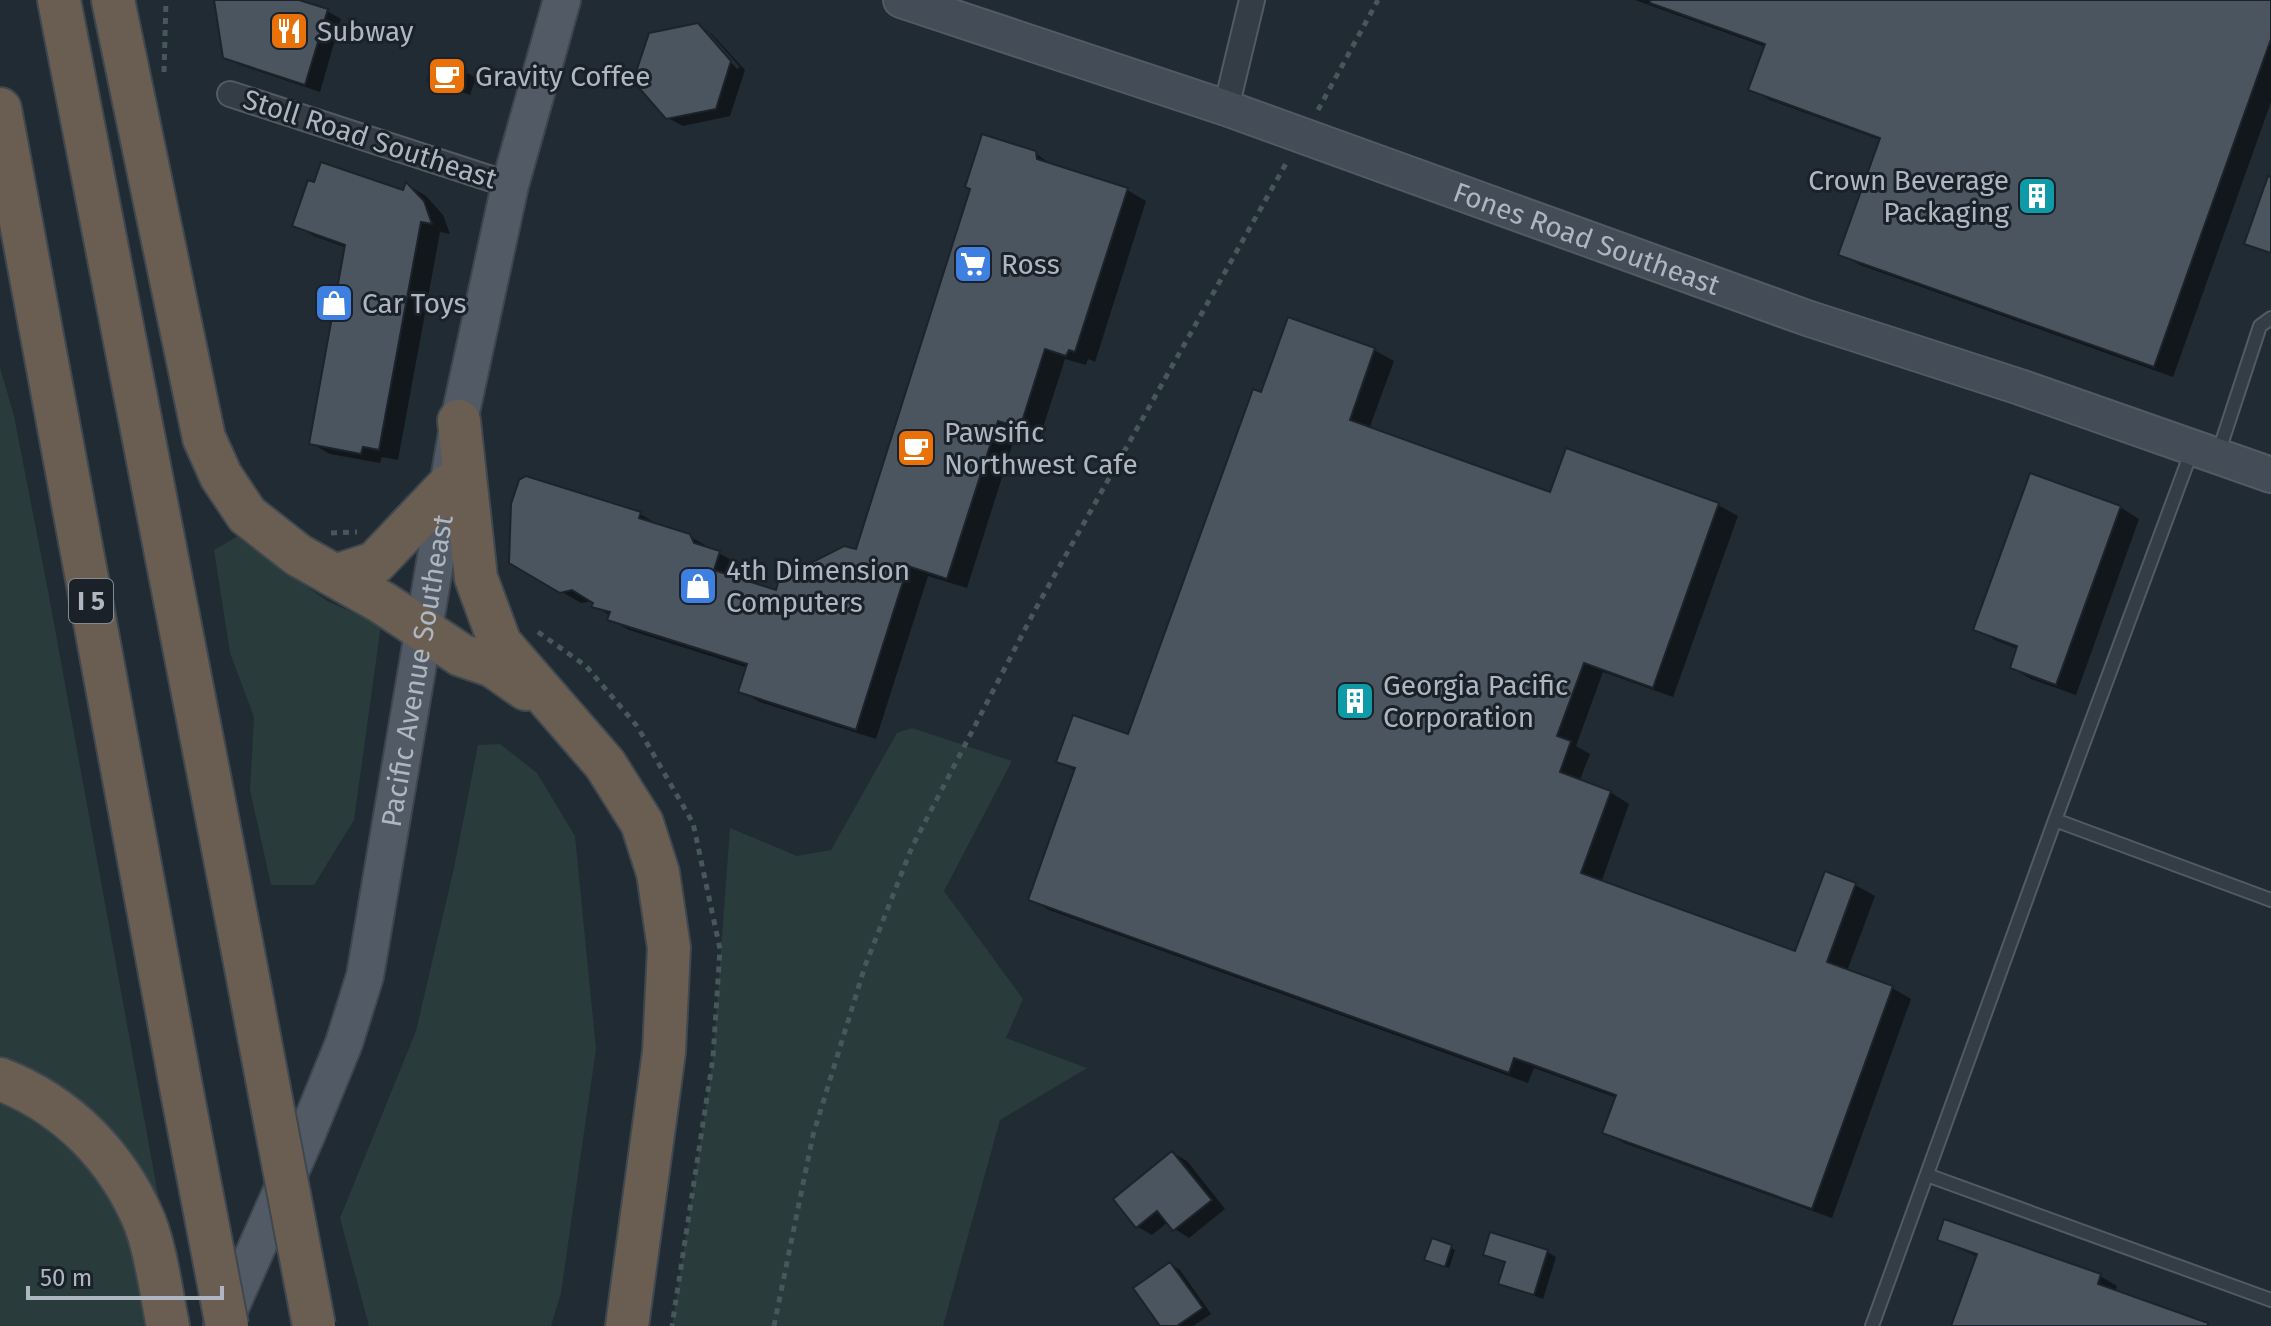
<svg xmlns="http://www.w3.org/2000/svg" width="2271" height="1326" font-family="'Fira Sans',sans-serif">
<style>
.green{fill:#293b3a}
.shadow{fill:#0007;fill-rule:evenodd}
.building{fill:#4a555f;stroke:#1c232b;stroke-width:2}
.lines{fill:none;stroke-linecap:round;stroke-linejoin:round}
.lane-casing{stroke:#525a62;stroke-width:16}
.street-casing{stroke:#525a62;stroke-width:28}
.secondary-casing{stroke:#525a62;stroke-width:38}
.primary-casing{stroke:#3e454e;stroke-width:40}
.highway-casing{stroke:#3f474f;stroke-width:46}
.path{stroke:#465859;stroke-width:5;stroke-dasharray:6 6;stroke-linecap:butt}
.lane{stroke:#343c45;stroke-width:12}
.street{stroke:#343c45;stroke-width:24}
.secondary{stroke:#434c57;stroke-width:34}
.primary{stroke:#525b65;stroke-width:36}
.highway{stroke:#6a5e52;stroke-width:42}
.highway-bridge-casing{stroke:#3f474f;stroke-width:46;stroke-linecap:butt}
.highway-bridge{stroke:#6a5e52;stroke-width:42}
.labels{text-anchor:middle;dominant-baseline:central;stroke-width:6;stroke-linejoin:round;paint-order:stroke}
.shield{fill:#1a2129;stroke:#828a93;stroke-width:2}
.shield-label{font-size:26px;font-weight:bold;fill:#aeb7c1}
.poi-label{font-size:28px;fill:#aeb7c1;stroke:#1a2129;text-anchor:start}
.street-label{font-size:28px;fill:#aeb7c1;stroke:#1a2129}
</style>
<rect width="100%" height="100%" fill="#212b34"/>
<path class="green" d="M0,367L14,416L49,596L171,1266L0,1063Z
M238,536L327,601L381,625L354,820L314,885H271L250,790L254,717L230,653L214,550Z
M912,728L1012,761L944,891L1023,999L1006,1038L1087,1068L1000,1120L943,1326H672L713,1058L730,828L797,856L831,850L897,733Z
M500,744L537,773L575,836L596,1049L561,1293L551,1326H369L340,1218L416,1031L454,868L478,745Z
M0,1102C51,1122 97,1169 120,1219C135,1250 140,1287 147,1320L146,1326H0Z"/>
<path class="shadow" d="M216,0H302V3L327,11L341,19L320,92L240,65L225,56Z
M1635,0H2271V102L2173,377L1860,265L1841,254L1881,140L1770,100L1751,89L1766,47Z
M697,25L712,34L745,70L730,116L683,126L668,118ZM703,31H708L740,67L737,69Z
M466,72L476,78L470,95L429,80Z
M1035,153L1055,167L1127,190L1146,201L1095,362L1088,359L1086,365L1065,359L1040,437L1017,430L967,588L928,576L876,739L760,702L740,691L748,668L629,630L609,619L611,616L594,606L593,601L581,603L511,562L640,514L659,525L689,536L738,564L733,579L777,592L857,551Z
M407,185L426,196L443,215L450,234L440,232L398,460L382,457L380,463L330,454L311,443L347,248L314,236L295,225L404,193Z
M1289,319L1374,350L1394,361L1369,429L1552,495L1567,451L1718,505L1738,516L1673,697L1603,672L1576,746L1590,754L1579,782L1610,792L1629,804L1601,883L1796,953L1826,874L1855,885L1875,896L1847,971L1892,988L1911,999L1832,1218L1624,1143L1605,1132L1617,1098L1534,1068L1528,1083L1049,910L1030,899L1076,771L1058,761L1130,737Z
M2120,507L2139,519L2076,695L2031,679L2012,668L2018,649L1995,640L1975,629Z
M1173,1153L1187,1161L1225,1209L1189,1238L1175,1229L1168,1222L1152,1235L1138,1227Z
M1939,1239L2100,1276L2117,1286L2115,1292L2210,1326H1954L1978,1257Z
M1433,1241L1455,1250L1449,1268L1430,1261Z
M1547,1252L1556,1257L1543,1299L1501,1283L1507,1263L1485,1254Z
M1170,1264L1180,1270L1211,1314L1193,1326H1162Z"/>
<path class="building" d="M214,0H299L328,9L305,85L223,58Z
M1650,0H2271V39L2154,367L1838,255L1880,138L1748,90L1765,44L1650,3Z
M698,23L731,61L716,109L666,119L633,81L649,33Z
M433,60L467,70L461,91L427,81Z
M982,134L1036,151L1037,159L1128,188L1075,352L1069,350L1066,356L1045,349L1020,428L998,421L947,579L908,566L856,730L738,692L747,664L607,620L610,612L591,607L593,603L572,590L560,593L509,563L511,504L519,480L526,476L641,512L639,518L690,534L694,543L720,551L714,570L776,590L779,579L844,546L856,549L970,189L965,187Z
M321,162L403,190L406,182L424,201L432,224L421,222L379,450L363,447L361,454L309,444L345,245L292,226L308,180L314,182Z
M2268,176L2271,177V253L2244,244Z
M1288,317L1375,348L1350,420L1550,492L1566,448L1719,503L1653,688L1584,663L1557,736L1571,741L1560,772L1611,791L1581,873L1795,951L1825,871L1856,883L1827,962L1893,986L1812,1209L1602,1133L1616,1095L1514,1058L1509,1073L1028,900L1075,768L1056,762L1073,715L1128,734L1253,389L1261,392Z
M2030,473L2121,506L2056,685L2010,668L2017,646L1973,630Z
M1172,1151L1212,1200L1173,1231L1157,1211L1136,1228L1113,1199Z
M1944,1219L2101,1274L2098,1284L2208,1323V1326H1951L1977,1254L1937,1240Z
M1490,1232L1548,1250L1534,1295L1498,1284L1505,1262L1483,1255Z
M1432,1238L1452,1245L1445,1267L1424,1260Z
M1170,1262L1203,1308L1177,1326H1160L1133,1288Z"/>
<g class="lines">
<g class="lane-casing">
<path id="lane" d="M2218,454L2260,326L2271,318
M2055,820L2271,900
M1927,1175L2271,1300
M1872,1326L2055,820L2192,450"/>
</g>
<g class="street-casing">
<path id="street" d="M230,94L510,185
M1226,108L1252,0"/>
</g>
<g class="secondary-casing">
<g id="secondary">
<path id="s1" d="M901,0L1226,108L1807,318L2020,387L2271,475"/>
</g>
</g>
<g class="primary-casing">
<g id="primary">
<path id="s2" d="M222,1326L306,1136L344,1043L365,976L459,421L510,185L562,0"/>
</g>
</g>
<g class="highway-casing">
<path id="highway" d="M59,0L240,936
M113,0L204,438L221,476L247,515L298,555L383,603L461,655L493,666L526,689
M0,109L182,1092
M459,421L476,578L500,643L605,764L642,823L658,873L669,948L664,1052L627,1326
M335,576L375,563L448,486
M0,1079C67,1105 118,1157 145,1223C157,1255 161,1293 168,1326"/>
</g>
<path class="path" d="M164,72L166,0
M1318,110L1378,0
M331,533L357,532
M538,632L586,666L637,726L693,823L720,949L713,1058L672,1326
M774,1326L813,1135L865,966L912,847L1035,610L1288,160"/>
<use href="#lane" class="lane"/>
<use href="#street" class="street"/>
<use href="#secondary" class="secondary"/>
<use href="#primary" class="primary"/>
<use href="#highway" class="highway"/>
<g class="highway-bridge-casing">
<path id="highway-bridge" d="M240,936L314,1326
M182,1092L227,1326"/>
</g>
<use href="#highway-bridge" class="highway-bridge"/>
</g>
<defs>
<g id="restaurant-square" transform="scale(2)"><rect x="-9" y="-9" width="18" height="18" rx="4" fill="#e8710a" stroke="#1a2129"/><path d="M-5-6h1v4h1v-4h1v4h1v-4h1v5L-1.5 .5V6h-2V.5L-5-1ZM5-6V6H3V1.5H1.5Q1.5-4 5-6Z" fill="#fff"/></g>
<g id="cafe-square" transform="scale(2)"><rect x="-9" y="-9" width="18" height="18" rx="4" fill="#e8710a" stroke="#1a2129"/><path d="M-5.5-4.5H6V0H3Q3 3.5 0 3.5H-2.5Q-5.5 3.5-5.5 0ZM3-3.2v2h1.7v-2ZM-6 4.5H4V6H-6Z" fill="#fff"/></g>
<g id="building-square" transform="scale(2)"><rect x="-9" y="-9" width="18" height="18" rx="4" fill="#0f9aa8" stroke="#1a2129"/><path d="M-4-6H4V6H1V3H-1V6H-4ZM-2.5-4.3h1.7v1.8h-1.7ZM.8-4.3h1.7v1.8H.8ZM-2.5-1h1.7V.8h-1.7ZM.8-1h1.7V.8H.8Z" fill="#fff"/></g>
<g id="supermarket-square" transform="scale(2)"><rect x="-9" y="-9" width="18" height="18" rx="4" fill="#3f7fe0" stroke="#1a2129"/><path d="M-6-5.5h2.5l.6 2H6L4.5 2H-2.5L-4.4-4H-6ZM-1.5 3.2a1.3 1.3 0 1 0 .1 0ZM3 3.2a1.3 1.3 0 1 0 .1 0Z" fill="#fff"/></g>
<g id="shop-square" transform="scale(2)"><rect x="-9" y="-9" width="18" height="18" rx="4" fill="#3f7fe0" stroke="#1a2129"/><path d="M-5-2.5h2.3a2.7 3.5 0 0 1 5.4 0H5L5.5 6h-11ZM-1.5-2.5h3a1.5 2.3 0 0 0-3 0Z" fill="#fff"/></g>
</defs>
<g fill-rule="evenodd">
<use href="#restaurant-square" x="289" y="31"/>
<use href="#cafe-square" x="447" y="76"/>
<use href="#building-square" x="2037" y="196"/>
<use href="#supermarket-square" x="973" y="264"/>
<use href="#shop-square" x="334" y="303"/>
<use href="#cafe-square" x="916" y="448"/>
<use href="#shop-square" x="698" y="586"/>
<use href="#building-square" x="1355" y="701"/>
</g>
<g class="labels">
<rect class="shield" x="69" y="579" width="44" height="44" rx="6"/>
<g class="shield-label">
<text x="91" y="601">I 5</text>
</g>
<g class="poi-label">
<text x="317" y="31">Subway</text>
<text x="475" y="76">Gravity Coffee</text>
<text x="2009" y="180" text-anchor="end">Crown Beverage<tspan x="2009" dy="32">Packaging</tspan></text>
<text x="1001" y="264">Ross</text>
<text x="362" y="303">Car Toys</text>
<text x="944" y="432">Pawsific<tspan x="944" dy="32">Northwest Cafe</tspan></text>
<text x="726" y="570">4th Dimension<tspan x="726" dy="32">Computers</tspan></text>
<text x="1383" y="685">Georgia Pacific<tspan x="1383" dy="32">Corporation</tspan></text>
</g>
<g class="street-label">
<text transform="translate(370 139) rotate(18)">Stoll Road Southeast</text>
<text stroke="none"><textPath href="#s1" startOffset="726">Fones Road Southeast</textPath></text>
<text stroke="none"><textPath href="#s2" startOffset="688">Pacific Avenue Southeast</textPath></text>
</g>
</g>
<path d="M28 1286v12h194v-12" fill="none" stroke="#aeb7c1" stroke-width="4"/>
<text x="40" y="1286" font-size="24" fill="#aeb7c1" stroke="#1a2129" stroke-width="6" paint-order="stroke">50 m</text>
</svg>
